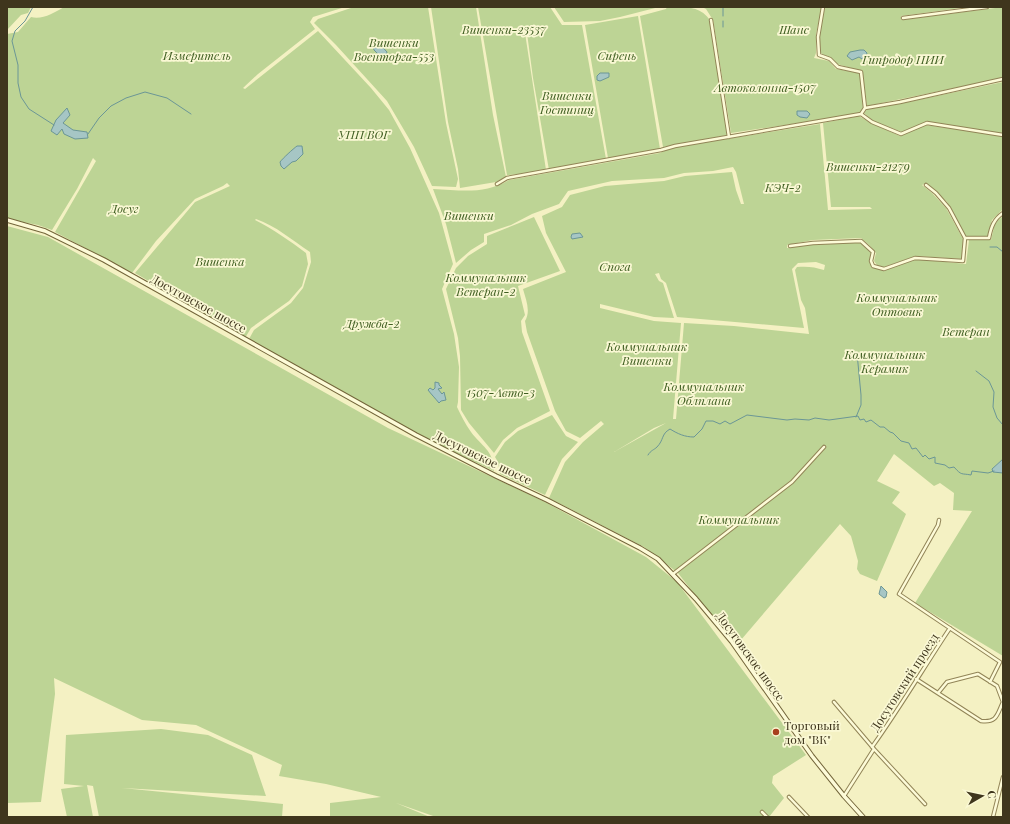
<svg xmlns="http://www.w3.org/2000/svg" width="1010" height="824" font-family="'Playfair Display',serif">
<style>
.green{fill:#bdd495;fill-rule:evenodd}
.water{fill:#a6c6c5;stroke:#6b9696}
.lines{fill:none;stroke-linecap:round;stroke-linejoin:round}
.stream{stroke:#6b9696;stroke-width:1}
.minor-casing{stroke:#918457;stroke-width:4.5}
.secondary-casing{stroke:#73653a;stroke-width:5.5}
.minor{stroke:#fdfbd8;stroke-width:2.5}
.secondary{stroke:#fdfbd8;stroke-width:3.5}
.poi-dot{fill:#a8401e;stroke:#faf8d4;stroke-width:1.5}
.labels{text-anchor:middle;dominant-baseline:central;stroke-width:3.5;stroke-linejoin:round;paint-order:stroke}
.park-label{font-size:12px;font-style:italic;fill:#3f5e21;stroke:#faf8d4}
.street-label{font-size:12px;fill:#3f361d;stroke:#faf8d4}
.poi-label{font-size:12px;fill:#3f361d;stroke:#faf8d4;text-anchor:start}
</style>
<rect width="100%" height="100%" fill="#f4f1c3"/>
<path class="green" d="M7,7H31L28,13L21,15L7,30Z
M64,7H345L313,17L310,22L315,29L258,74L243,88L245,89L318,31L371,88L389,110L410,148L439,213L453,264L442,289L454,334L459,367L458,402L457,407C461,415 465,424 471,432C482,447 493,449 494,471L399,426L358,403L249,339L254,330L291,303L303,288L311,262L310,252C292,240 276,226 256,219L255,220C273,229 290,241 306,253L308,264L302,286L289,301L251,328L245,338L135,273L195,202L230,186L227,183L223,186L195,199L156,241L132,273L55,232L96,161L93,158L77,189L52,230L38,225L7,219V34L18,32L31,17C42,20 54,13 64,7Z
M354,7H428L446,123L458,179L456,187L432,186L414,147L387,101L336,45L314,23L318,19Z
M431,7H476L493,115L506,177L496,182L460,188L458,169L448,122Z
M478,7H550L562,25H582L606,159L549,170L533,78L527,33H525L546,170L521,174L507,175Z
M554,7H659L620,17L600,21L564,22Z
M667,7C683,7 700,5 710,20L728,135L663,147L640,16L666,9Z
M702,7H822L816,34V53L814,58L829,61L836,69L860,73L863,108L859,114L731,133L713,20L706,9Z
M825,7H968L901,16V20L1003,7V78L867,106L862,71L837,64C833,58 827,57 821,53L819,33Z
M638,16L660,149L608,158L585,25Z
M1003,82V134L926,122L902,132L873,121L864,113L868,108L908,102Z
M859,116L871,123L900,136L926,125L1003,136V209L992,220L988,236L966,237L947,202L926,183L922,185L932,193L946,208L956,226L963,239L962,259L916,256L884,267L877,265L874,261L876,253L869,245L861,238L813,240L787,245V248L817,243L861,241L872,254V267L884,270L917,259L966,264L969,240H991L995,223L1003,216V459L992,469L994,472L1003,473V656L915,603L972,511L953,510L954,493L940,483L934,486L894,454L877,481L900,492L892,503L906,514L877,581L860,574L857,569L858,561L851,536L840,524L735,647L678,573L644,547L549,498L565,462L583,442L604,424L601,421L580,438L566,431L555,411L527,332L525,321C531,311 526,300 523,289L566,272L546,233L542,216L562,207L570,195L605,186L664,181L685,176L732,172L736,190L741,204H744L736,172L733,167L713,171L684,173L664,178L612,181L568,191L559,204L532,214L511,225L484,234V242L471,250L456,263L446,224L433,189C460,190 484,195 509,180L660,153L670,148L820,124L828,210L872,209L870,207H831L823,123ZM816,262L825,265L824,270C815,267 807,266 797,267L795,270L801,300L805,308L809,334L734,326L684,323L676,419H673L681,323L654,321L600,308V304L654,317L674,318L663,283L659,281L655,274L659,273L661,279L666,283L677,317L804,328L792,269L798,263ZM666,423L614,452L654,428Z
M534,217L560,271L518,286L525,315L521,321L522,332L550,411L517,428L503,440L494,453L469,423L461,410L460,356L458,338L446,289L456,268L468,256L487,244V236Z
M7,226L48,237L388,428L545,502L646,557L677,582L806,755L773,776L772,783L784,798L769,817H436L396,803L430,817H330V803L381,797L326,784L279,776L282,765L196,725L142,720L54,678L55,694L41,802L7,803Z
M552,415L566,436L578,442L562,459L545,495L500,474L498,462L495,457L505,442L518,431Z
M161,729L208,735L252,755L266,796L122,788L283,804L282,817H99L93,786L87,785L93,817H67L61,789L84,786L64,784L66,735Z"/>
<path class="water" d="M376,42H378L387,52L386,56L379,55L374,50L373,46Z
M860,50H864L867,53L866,56L862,59L859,57L852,60L847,56L850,52Z
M600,73H609V77L600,81L597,80V76Z
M67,108L70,115L63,123L73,130L87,132L88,138L75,139L64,134L62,129L57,135L51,131L56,120Z
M797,111H807L810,114L807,118L800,117L797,115Z
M297,146H302L303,154L296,161L292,162L284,169L281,166L280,162C283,158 293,149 297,146Z
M580,233L583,237L572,239L571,237L572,234Z
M435,382L439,383V385L442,388L438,389L442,394L444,392L446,400L441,401L439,403C435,398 431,394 428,390L430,388L433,390L435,388Z
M1003,459V473L993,472L992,469Z
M881,586L887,592L886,597L884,598L879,594Z"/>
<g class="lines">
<path class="stream" d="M33,7L25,21L15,31L12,41L18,65V83L21,97L29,109L54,125
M723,16V7
M723,27V21
M88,134L99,118L111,106L126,98L145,92L167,98L191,114
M990,247H997L1003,252
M976,371L989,381L994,392L993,407L997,418L1003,425
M856,417L861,405V395L857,353
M648,455C651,450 654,450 657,447C664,440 661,434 670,429C678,434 685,437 694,437L702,429L706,421H713L720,424L725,421L730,424L747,415L787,420L795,419L809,420L815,418L829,420L858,416L860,420L864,419L866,422L871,420L880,427H884L890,432L893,433L901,441L909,443L912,449L916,448L923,457L925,455L929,459L935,457V463L945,465L949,468L954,467C962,476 961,473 971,475L972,471L988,473L994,471"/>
<g class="minor-casing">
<path id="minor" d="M903,18L987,7
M711,20L729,137
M865,108L900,102L1003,79
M861,114L872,122L901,134L927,123L1003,135
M497,184L507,178L661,150L675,146L861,114L865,108L861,72L838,67L830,59L819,55L818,37L823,7
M965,238H989C991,227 994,219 1003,213
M790,246L813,243L861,241L873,252L871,261L873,266L884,269L915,258L963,261L965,238L949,208L936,193L926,185
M939,520L938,525L899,594L1000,662L990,682
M673,574L792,482L824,447
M916,679L981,721C997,723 997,715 1003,702
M938,693L947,682L978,674L997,686L1003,702
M834,702L874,749L925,804
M872,747C900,708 924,667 950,628
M844,796L874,749
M789,797L808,817
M762,812L767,817
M993,817L1003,777"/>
</g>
<g class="secondary-casing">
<path id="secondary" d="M7,220L45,231L104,260L416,435L496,476L547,500L640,548L658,559L696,599L732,642L812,756L844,796L863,817"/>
</g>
<use href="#minor" class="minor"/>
<use href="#secondary" class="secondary"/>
</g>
<circle class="poi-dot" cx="776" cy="732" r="4"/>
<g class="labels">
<g class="park-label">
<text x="504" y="29">Вишенки-23537</text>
<text x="794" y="29">Шанс</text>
<text x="394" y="42">Вишенки<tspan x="394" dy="14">Военторга-553</tspan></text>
<text x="197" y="55">Измеритель</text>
<text x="617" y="55">Сирень</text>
<text x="903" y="59">Гипродор НИИ</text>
<text x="765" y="87">Автоколонна-1507</text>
<text x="567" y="95">Вишенки<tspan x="567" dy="14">Гостиниц</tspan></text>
<text x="364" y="134">УПП ВОГ</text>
<text x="868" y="166">Вишенки-21279</text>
<text x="783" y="187">КЭЧ-2</text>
<text x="124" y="208">Досуг</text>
<text x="469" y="215">Вишенки</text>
<text x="220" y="261">Вишенка</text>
<text x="615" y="266">Спога</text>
<text x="486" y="277">Коммунальник<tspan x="486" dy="14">Ветеран-2</tspan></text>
<text x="897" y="297">Коммунальник<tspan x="897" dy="14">Оптовик</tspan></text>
<text x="372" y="323">Дружба-2</text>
<text x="966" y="331">Ветеран</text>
<text x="647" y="346">Коммунальник<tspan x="647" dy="14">Вишенки</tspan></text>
<text x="885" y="354">Коммунальник<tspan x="885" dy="14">Керамик</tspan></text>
<text x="704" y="386">Коммунальник<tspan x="704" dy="14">Облплана</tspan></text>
<text x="501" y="392">1507-Авто-3</text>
<text x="739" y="519">Коммунальник</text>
</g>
<g class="street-label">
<text transform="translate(199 303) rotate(29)">Досуговское шоссе</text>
<text transform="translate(483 457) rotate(26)">Досуговское шоссе</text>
<text transform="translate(751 656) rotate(54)">Досуговское шоссе</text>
<text transform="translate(904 682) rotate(-57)">Досуговский проезд</text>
</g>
<g class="poi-label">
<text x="784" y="725">Торговый<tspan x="784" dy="14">дом "ВК"</tspan></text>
</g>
</g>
<rect width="1010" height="824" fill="none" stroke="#3f361d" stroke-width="16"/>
<g transform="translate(982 796) rotate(81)" stroke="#faf8d4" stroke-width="3" paint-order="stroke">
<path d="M0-3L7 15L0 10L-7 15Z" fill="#3f361d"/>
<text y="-6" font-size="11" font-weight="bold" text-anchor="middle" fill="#3f361d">С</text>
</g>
</svg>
